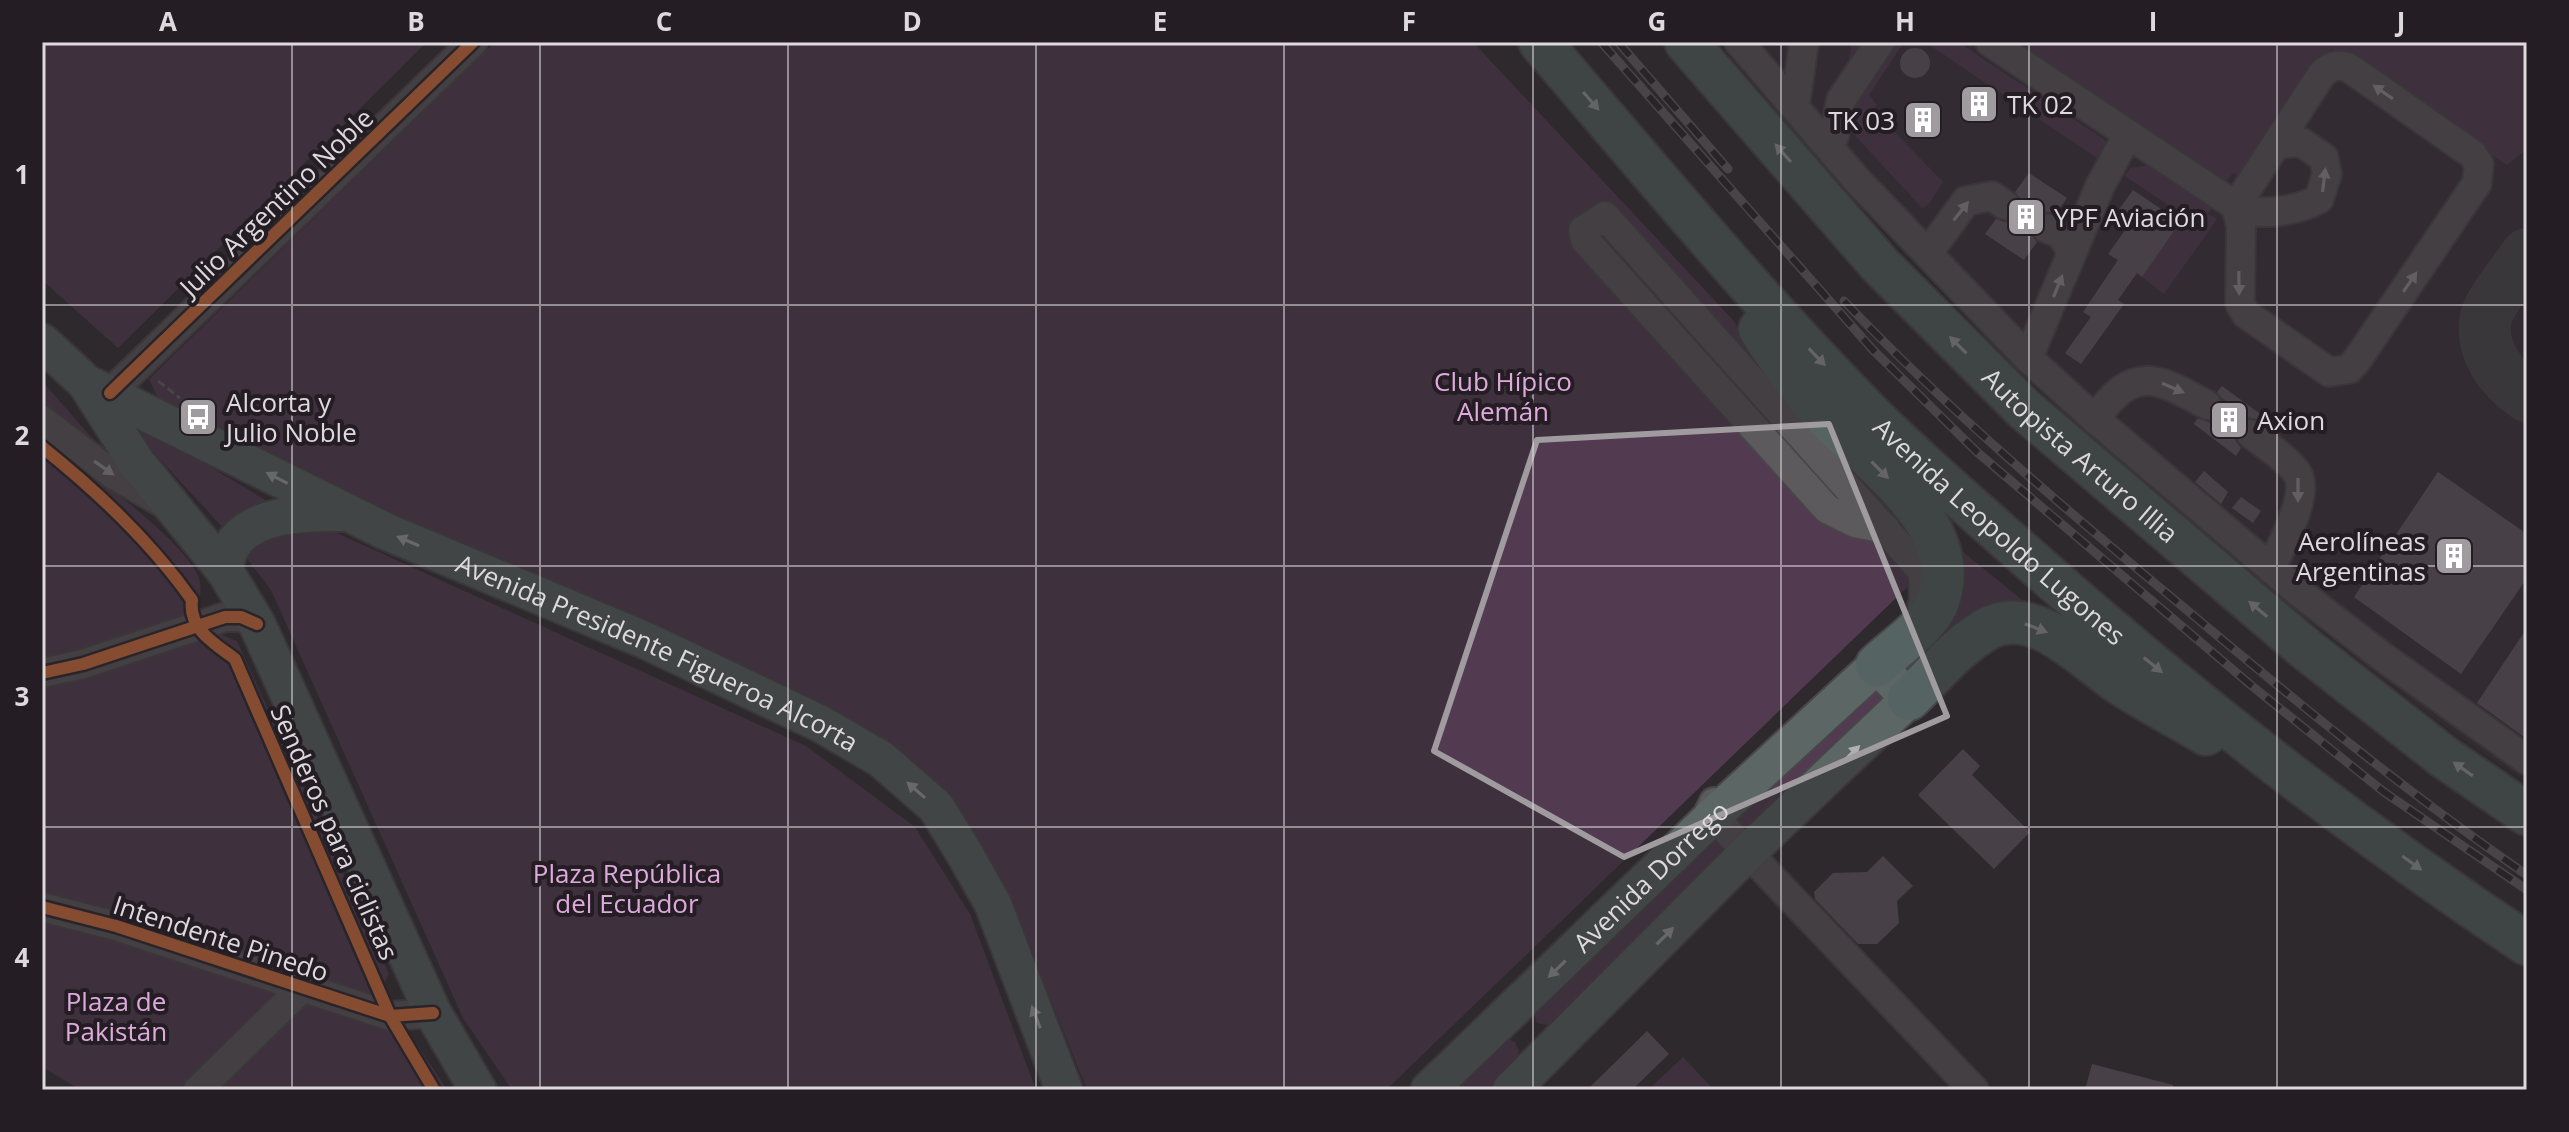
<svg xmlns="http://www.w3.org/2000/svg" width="2569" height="1132" font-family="'Open Sans',sans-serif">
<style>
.built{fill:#392f39}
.green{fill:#523a51}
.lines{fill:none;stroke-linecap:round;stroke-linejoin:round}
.taxiway{stroke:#4a474a;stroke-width:52}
.building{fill:#675e66}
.minor-tunnel{stroke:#474347;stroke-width:28;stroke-dasharray:28 14;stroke-linecap:butt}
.minor-casing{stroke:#494649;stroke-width:32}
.major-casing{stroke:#494649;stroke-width:40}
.highway-casing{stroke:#494649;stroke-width:46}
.path{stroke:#686568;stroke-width:3;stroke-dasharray:8 4;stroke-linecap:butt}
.minor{stroke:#5d5a5d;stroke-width:28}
.major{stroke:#5c6665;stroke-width:36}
.highway{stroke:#556462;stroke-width:42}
.rail-casing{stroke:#686568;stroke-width:9}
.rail{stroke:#241e24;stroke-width:6;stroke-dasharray:18;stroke-linecap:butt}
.cycleway-casing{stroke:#241e24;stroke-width:17}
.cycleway{stroke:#f07635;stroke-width:12}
.oneway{fill:#a3a0a3}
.oneway2{fill:#a7aaac}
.oneway3{fill:#b0b1b3}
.marked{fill:none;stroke:#9f9b9f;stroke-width:6;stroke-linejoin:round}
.grid{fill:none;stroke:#ddd9dd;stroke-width:2;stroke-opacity:0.55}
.labels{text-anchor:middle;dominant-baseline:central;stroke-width:8;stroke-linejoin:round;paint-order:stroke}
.poi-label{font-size:26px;fill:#ddd9dd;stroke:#241e24;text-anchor:start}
.street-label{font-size:26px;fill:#ddd9dd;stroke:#241e24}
.park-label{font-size:26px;fill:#deaadc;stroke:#241e24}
.neatline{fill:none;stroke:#ddd9dd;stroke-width:3}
.grid-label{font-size:26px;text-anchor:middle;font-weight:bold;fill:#ddd9dd}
</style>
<rect width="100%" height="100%" fill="#2d292d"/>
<path class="built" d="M1719,42H2527V782L2452,732L2368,668L2087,433L1997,350L1848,191Z"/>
<path class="green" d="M42,42H427L118,348L42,280Z
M495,42H1473L1732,319L1803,420L1910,527L1909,540L1923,572L1386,1090H1087L1010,898L952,796L829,707L653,622L389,515L159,401L149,379Z
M1852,42H1904L1869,95L1877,105L1869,117L1881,127L1886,123L1943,182L1929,204L1922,208L1851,131L1828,118L1831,90L1848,65Z
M1925,42H1958L2105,140V154L2100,160Z
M2018,42H2527V149L2507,165L2331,49L2245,181L2233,173L2224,184Z
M2150,165L2212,207L2208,214L2217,219L2164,294L2142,277L2183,215L2125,176L2130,168Z
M42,381L106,454L42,407Z
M141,425L277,507L225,530L132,429Z
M42,437C74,460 194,546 200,582C203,603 194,617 179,630L42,658Z
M330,530L806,746L915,827L970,914L1036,1090H512L463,1018L271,590L238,547L254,535Z
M1963,552L2044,618L2029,614L1751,832L1735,828V811L1956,606L1964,586Z
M219,634L237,641L389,974L376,998L42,896V683Z
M1713,832L1729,847L1561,1018L1548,1025L1537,1023L1532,1009Z
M42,917L413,1038L447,1090H81L42,1067Z
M1504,1037L1515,1042L1519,1051L1517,1060L1487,1090H1444Z
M1683,1057L1714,1090H1648Z"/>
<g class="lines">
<path class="taxiway" d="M2527,254C2517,269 2490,301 2486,317C2479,350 2502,379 2527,396"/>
</g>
<path class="building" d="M1900 63a15 15 0 1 1 30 0a15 15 0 1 1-30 0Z
M1963 104a16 16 0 1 1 32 0a16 16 0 1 1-32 0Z
M1908 120a15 15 0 1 1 30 0a15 15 0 1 1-30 0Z
M2029,173L2067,198L2056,214L2043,211L2031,221L2029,231L2037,242L2024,260L1985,234L1996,219L2004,222L2018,215L2022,206L2015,192Z
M2133,190L2180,222L2142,277L2137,273L2118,300L2124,304L2081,364L2065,353L2091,317L2083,312L2118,260L2108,254L2126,229L2112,219Z
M2222,386L2263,416L2261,420L2245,418L2237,424L2235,440L2241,448L2236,456L2194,424L2197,419L2215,420L2221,414L2224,404L2217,392Z
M2204,471L2228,492L2221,504L2195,482Z
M2438,472L2527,534V578L2461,674L2354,597Z
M2241,497L2261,511L2253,523L2232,508Z
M2527,628V739L2477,703Z
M1963,749L1980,766L1972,775L2030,832L1994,869L1918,795Z
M1883,856L1913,886L1897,901L1899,923L1877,944H1858L1815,899L1814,892L1833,873L1867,872Z
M1647,1031L1669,1054L1632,1090H1587Z
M2092,1064L2173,1085L2172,1090H2085Z"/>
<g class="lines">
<path class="minor-tunnel" d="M2005,205L2046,228
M2207,405L2251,434"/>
<g class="minor-casing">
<path id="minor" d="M1739,42L1855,178L2028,358L2095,419L2300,593L2383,657L2527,760
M1990,42L2236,206L2241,226L2240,304L2246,314L2329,372L2349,369L2357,360L2477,183L2479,164L2472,154L2348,67C2336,64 2330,66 2321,75L2236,206
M1795,106L1804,42
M1827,145L1834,137L1841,100L1880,42
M2237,207C2260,217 2297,211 2319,199L2327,174L2324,158L2301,142L2276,144
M2046,228L2061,234L2072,252
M1928,253L1966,201L1992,196L2005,205
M2028,358L2100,186L2128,134
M110,393L473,42
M2095,419C2134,364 2156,377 2207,405
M42,420L111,473L163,503
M2251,434C2265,445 2290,460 2298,475C2309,497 2280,547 2271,569
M1886,529L1855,523L1827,509L1585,240L1583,230L1605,216L1923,572L1924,602L1922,606
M42,673L83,664L225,617H241L257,624
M1714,802L1709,812L1974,1090
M42,907L116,926L390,1016L433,1013
M198,1090L302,988"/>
</g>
<g class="major-casing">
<g id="major">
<path id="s1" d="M42,342L86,383L385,531L647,641L821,724L881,759L936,807L966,856L993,904L1064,1090"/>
<path d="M86,383L136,462L225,571L257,624L433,1013L478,1090"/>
<path d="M225,571C227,515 297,512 341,513"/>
<path id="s2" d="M1429,1090L1713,816L1877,665L1909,699L1749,851L1511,1090"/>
</g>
</g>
<g class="highway-casing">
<g id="highway">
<path id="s3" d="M1540,42C1650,170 1757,300 1876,420C1924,467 1975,511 2026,556C2183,696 2351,827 2527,944"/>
<path id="s4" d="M1686,42L1881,266L2023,408L2306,649L2444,757L2527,814"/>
<path d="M1760,329C1779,360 1802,390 1826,417C1872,464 1967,528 1937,604C1927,627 1895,648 1877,665"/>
<path d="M1909,699C1933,676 1957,646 1987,629C2035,603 2084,660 2121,684C2148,702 2178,717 2206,734"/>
</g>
</g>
<path class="path" d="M158,381L180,398"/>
<use href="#minor" class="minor"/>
<use href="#major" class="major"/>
<use href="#highway" class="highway"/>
<g class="rail-casing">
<path id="rail" d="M1601,42L1873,350L1977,452L2252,686L2384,792L2527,890
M1618,42L1728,169
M1844,301C1949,411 2065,509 2182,606C2294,700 2406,792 2527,875"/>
</g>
<use href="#rail" class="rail"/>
<g class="cycleway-casing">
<path id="cycleway" d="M110,393L473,42
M42,447C97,491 151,542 192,600C188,629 215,644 235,659L390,1016L434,1090
M42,673L83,664L225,617H241L257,624
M42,907L116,926L390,1016L433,1013"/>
</g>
<use href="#cycleway" class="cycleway"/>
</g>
<defs><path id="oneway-solid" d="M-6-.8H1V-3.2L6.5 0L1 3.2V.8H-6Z" transform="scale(2)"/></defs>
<g class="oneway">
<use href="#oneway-solid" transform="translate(2383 92) rotate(-145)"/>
<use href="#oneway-solid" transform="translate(2324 180) rotate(-83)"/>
<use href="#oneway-solid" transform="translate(1961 211) rotate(-52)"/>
<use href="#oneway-solid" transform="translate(2410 282) rotate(-56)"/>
<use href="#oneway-solid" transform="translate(2239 283) rotate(89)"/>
<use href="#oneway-solid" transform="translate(2058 286) rotate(-68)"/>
<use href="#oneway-solid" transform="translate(2173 388) rotate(23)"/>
<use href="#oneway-solid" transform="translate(104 468) rotate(35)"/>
<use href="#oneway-solid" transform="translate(2298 490) rotate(90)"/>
</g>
<g class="oneway2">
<use href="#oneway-solid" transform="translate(1591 101) rotate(49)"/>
<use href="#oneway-solid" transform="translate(1783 153) rotate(-131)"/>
<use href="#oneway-solid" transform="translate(1958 345) rotate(-135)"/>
<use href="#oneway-solid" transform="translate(1817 357) rotate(46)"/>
<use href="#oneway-solid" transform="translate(1880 470) rotate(45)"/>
<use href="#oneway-solid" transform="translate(2258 609) rotate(-140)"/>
<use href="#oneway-solid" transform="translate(2036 628) rotate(21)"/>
<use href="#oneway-solid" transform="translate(2153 665) rotate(39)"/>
<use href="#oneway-solid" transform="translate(2463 769) rotate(-145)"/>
<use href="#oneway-solid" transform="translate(2412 863) rotate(36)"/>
</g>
<g class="oneway3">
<use href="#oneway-solid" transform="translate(277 478) rotate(-153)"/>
<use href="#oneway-solid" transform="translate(408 541) rotate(-157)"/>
<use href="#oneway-solid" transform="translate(1851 754) rotate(-44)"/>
<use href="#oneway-solid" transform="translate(916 790) rotate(-139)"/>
<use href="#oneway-solid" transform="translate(1665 936) rotate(-45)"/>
<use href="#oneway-solid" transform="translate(1557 969) rotate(136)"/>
<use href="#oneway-solid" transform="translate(1036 1017) rotate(-111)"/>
</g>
<path d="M0 0H2569V1132H0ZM1829,424L1947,716L1624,857L1434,751L1537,440Z" fill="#2d292d" fill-opacity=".55" fill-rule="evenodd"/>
<path class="marked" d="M1829,424L1947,716L1624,857L1434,751L1537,440Z"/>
<path class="grid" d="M292,42V1090M540,42V1090M788,42V1090M1036,42V1090M1284,42V1090M1533,42V1090M1781,42V1090M2029,42V1090M2277,42V1090M42,305H2527M42,566H2527M42,827H2527"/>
<defs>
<g id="building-square" transform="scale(2)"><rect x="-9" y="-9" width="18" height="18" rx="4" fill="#9f9b9f" stroke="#241e24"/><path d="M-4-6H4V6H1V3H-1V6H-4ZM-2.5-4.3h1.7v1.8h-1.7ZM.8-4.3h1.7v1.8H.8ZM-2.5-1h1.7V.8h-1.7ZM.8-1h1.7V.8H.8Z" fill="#fff"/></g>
<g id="bus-square" transform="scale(2)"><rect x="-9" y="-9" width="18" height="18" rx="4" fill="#9f9b9f" stroke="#241e24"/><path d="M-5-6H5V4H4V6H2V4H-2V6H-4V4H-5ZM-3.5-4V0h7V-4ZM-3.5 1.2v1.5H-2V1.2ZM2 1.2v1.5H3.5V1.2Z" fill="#fff"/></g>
</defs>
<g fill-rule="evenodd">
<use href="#building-square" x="1979" y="104"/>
<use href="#building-square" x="1923" y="120"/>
<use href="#building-square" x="2026" y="217"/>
<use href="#bus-square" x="198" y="417"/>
<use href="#building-square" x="2229" y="420"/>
<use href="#building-square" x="2454" y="556"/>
</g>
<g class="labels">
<g class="poi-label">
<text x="2007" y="104">TK 02</text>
<text x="1895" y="120" text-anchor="end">TK 03</text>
<text x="2054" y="217">YPF Aviación</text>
<text x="226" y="402">Alcorta y<tspan x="226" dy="30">Julio Noble</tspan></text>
<text x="2257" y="420">Axion</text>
<text x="2426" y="541" text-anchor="end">Aerolíneas<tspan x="2426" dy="30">Argentinas</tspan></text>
</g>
<g class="street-label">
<text transform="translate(276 202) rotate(-44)">Julio Argentino Noble</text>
<text stroke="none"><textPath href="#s4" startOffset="572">Autopista Arturo Illia</textPath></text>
<text stroke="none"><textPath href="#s3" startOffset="672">Avenida Leopoldo Lugones</textPath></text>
<text stroke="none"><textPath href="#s1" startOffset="692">Avenida Presidente Figueroa Alcorta</textPath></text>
<text transform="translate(335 832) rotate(66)">Senderos para ciclistas</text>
<text stroke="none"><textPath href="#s2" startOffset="308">Avenida Dorrego</textPath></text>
<text transform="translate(221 938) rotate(18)">Intendente Pinedo</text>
</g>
<g class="park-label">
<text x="1503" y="381">Club Hípico<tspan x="1503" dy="30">Alemán</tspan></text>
<text x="627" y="873">Plaza República<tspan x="627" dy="30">del Ecuador</tspan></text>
<text x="116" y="1001">Plaza de<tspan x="116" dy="30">Pakistán</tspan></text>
</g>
</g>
<rect width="2569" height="1132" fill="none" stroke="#241e24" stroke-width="88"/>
<rect x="44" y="44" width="2481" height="1044" class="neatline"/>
<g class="grid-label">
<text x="168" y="31">A</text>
<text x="416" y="31">B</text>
<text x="664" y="31">C</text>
<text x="912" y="31">D</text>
<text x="1160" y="31">E</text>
<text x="1409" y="31">F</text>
<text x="1657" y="31">G</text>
<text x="1905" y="31">H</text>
<text x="2153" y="31">I</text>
<text x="2401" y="31">J</text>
<text x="22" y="184">1</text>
<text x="22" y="445">2</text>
<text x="22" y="706">3</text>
<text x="22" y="967">4</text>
</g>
</svg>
